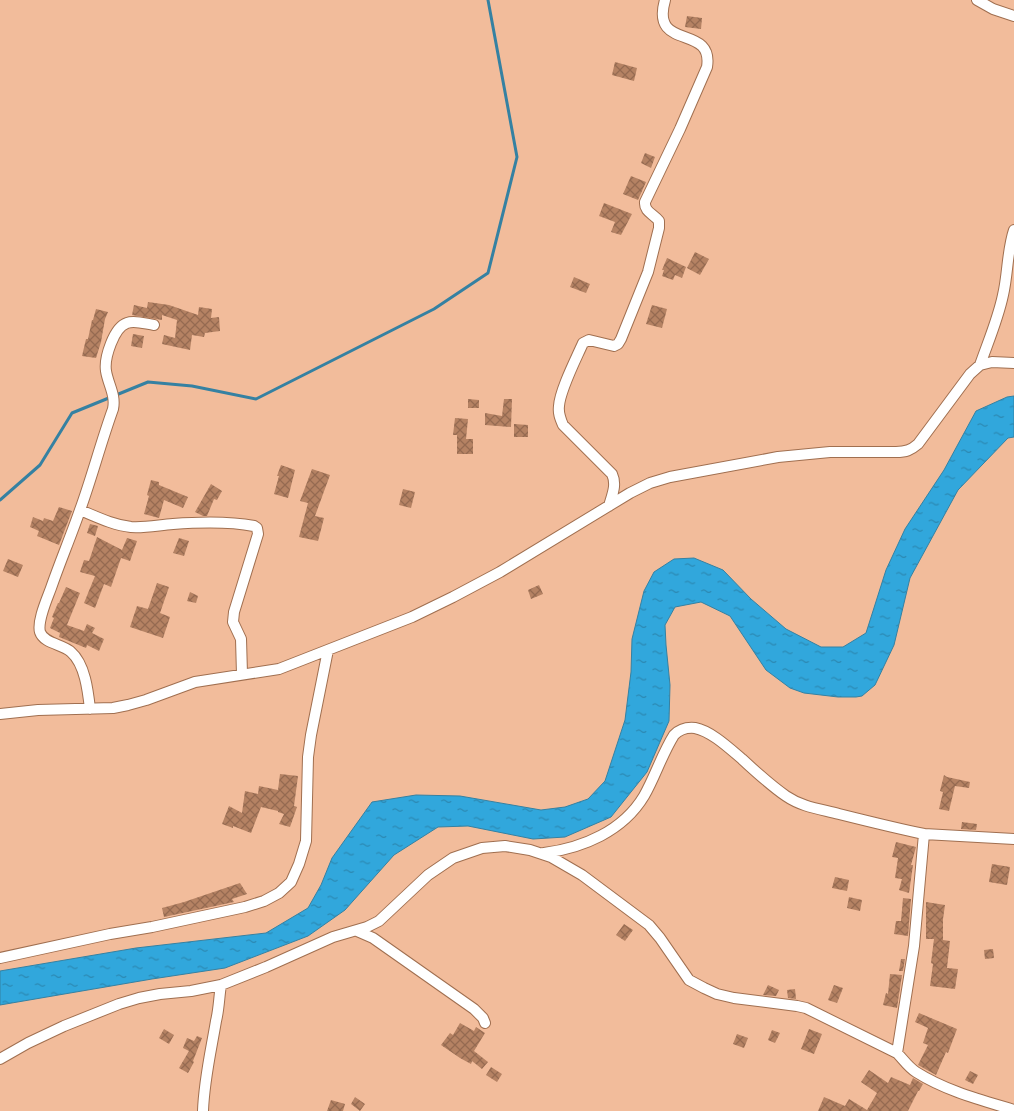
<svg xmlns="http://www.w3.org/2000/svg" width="1014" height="1111" font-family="Karla,sans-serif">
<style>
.water{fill:url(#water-ripples);stroke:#3581a2}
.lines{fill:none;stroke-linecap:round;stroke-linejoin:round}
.stream{stroke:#3581a2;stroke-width:3}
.building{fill:url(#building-cross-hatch)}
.street-casing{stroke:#a06f50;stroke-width:12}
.street{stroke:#fff;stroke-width:10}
</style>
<defs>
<pattern id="water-ripples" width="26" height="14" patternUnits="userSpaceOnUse" patternTransform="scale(1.25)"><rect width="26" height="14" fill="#31a7dc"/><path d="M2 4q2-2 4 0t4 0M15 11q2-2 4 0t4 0" fill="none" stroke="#2b88b2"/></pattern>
<pattern id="building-cross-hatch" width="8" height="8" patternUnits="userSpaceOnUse" patternTransform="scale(1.25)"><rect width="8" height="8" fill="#b58263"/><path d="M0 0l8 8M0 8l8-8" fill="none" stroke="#956a51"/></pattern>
</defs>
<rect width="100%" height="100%" fill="#f2bc9b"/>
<path class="water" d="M1014,396V437L1008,438L958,490L910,578L894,645L875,685L862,696L856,697H838L804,693L790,688L766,670L730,616L701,602L675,607L665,625L666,645L670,685L669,721L647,772L611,817L565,837L533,839L468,826L438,827L394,855L345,910L308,936L225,968L152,979L0,1005V971L136,948L266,933L308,908L321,885L332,858L372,802L416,795L460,796L541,810L565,807L588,799L605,781L625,720L631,672L632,639L644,591L654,572L674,559L694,558L723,570L751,599L786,629L821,647H843L866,633L886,570L905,529L944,470L976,411L1007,397Z"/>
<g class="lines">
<path class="stream" d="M0,500L40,465L72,413L148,382L192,386L256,399L434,309L488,273L517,157L488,0"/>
</g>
<path class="building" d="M687,16L702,18L701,29L685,27Z
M615,62L637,68L634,81L612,75Z
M645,153L655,157L651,168L641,163Z
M631,176L646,182L638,200L623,194Z
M604,203L632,214L621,235L611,232L615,222L599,216Z
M695,252L709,259L700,275L687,268Z
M667,258L686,267L682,278L675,275L673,280L662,276L664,270H662Z
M574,277L590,284L586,293L570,287Z
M148,302L169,305L198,315L199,307L212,309L211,318L219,317L220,331L205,333L204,337L192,335L190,350L162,344L164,335L175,338L177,320L162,315V320L132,315L134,305L147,308Z
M652,305L667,309L662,328L646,324Z
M96,309L108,312L105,319L101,342L96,358L82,356L86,339H88L92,320H93Z
M133,334L144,336L142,348L131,346Z
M468,399L479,400V408H468Z
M504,399H512L511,427L485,425V413L502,416Z
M455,418L468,419L466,439H473V454H457V435H453Z
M514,424L528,425V437H514Z
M281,465L295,470L288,498L274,494L279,476H277Z
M312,469L330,475L315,516L324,518L318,541L299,537L308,503L300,501Z
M151,480L159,482V485L188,497L183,508L164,500L159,518L144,514L149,496L147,495Z
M211,484L222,491L217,500L214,499L207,516H203L195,512Z
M403,489L415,492L411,508L399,505Z
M59,507L72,511L59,545L37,536L39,531L30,527L33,517L43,521L44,518L53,521Z
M90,524L98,526L95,536L87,533Z
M97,537L122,550L127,538L137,541L130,561L121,558L111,587L104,584L95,608L84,603L95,576L80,572L84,560L89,561Z
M179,538L189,541L184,556L173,553Z
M8,559L23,565L18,577L3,571Z
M157,583L169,587L160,613L170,617L163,638L130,627L137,606L148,609Z
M539,585L543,594L531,599L528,590Z
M66,587L80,593L67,625L84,631L87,624L95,628L92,633L104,639L99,651L87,645L86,648L59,637L60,633L50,628L54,618L52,617L58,603H59Z
M190,592L198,596L196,603L187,601Z
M280,774L298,776L294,806L297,807L290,827L279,824L284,814L278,812V811L261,807L251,833L233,826V828L222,824L229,806L242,813L245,791L258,794L259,786L278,790Z
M944,775L947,777L970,782L969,788L955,786L949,811L939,809L943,792L940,791Z
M962,822L977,824L976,830L961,829Z
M896,842L916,847L911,865H913L909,893L899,890L902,879L895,878L898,858L892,857Z
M992,864L1010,867L1007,885L989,882Z
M835,877L849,880L847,891L832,888Z
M240,883L247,894L232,899L234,902L164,917L162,908L184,902Z
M849,897L862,900L860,911L847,908Z
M903,898L911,899L908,936L894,934L896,921H901Z
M926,902L945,905L943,919V940L950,941L947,968L958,969L955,989L930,986L933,964L931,963L934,939H926Z
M624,924L633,930L625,941L616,935Z
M993,949L994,958L985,959L984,950Z
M901,959H905L903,971H899Z
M890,974L902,975L897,1008L883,1005L886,993L888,994Z
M768,985L779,990L776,996L763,995Z
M834,985L843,988L837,1003L828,1000Z
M795,989L796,999L788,998L787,990Z
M919,1013L957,1029L948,1053L946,1052L936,1075L918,1065L928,1045L923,1043L928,1028L915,1022Z
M460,1023L474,1031L476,1027L485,1033L474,1051L488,1062L482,1069L472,1061L471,1064L460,1058L441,1045L450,1033L453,1035Z
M164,1029L174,1035L169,1044L159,1038Z
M809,1029L822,1034L814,1054L801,1049Z
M772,1030L780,1033L775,1043L768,1040Z
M737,1034L748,1038L744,1048L733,1044Z
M197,1036L202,1038L193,1061L194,1062L188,1073L179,1068L189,1051L183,1048L187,1038L194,1041Z
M491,1067L502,1074L497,1082L486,1075Z
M869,1070L888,1083L891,1077L910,1085L913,1078L923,1084L919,1091H918L908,1111H818L824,1097L845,1106L849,1099L867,1110L877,1093L861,1082Z
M970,1071L978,1075L973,1084L965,1080Z
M355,1097L365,1104L360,1111L351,1104Z
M331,1100L345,1104L343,1111H327Z"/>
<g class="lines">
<g class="street-casing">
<path id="street" d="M977,0L993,9L1014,16
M980,365C988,342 998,319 1003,295C1008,274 1007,251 1014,230
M609,506C612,495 617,485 612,474L563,425C560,418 558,413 559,406C560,390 576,359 583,343L589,340L614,346L618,344L621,339L648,272L659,228V221C654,214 644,212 645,202L680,129L707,67C714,23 650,52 665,0
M80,510C97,517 113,525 131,527C145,528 159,525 173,524C200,522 228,521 254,526L257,528L258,534L234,612L233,622L241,639L242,674
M90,709C88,691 85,664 71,652C63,644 44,644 40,632C37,621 47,599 51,588C60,562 71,536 80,510C92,477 101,442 113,409C116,395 108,384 106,371C104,358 114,327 127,323C135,320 146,324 154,325
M0,714L38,710L113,708L128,705L146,700L195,682L279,669L412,617L453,597L500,572L630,493L650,483L670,477L778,457L830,452H896C906,452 911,450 918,444L970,374L980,365L992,362L1014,363
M544,853C583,848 623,831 644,796C655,777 662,754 674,735C680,729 686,727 695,728C711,731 729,748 742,759C756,772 770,785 786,796C802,807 820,809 839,814C867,821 895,828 924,834
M357,931L373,938L474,1009L483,1018L485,1023
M0,958L110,934L152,927L245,907L264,901L279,893L291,882L299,864L306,841L308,757L311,735L328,650
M897,1053C903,1059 908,1067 916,1072C946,1091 981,1100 1014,1110
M0,1059L28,1043L64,1026L119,1004L139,998L160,994L191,991L221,985L266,967L333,937L367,927L379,921L428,875L453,858L482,848L505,846L530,850L551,857L582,875L649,925L660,938L689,980L704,988L717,994L734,998L797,1006L806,1008L897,1053L914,946L924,834L1014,839
M203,1111C204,1080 211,1051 216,1021C219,1009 219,997 221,985"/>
</g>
<use href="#street" class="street"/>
</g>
</svg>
